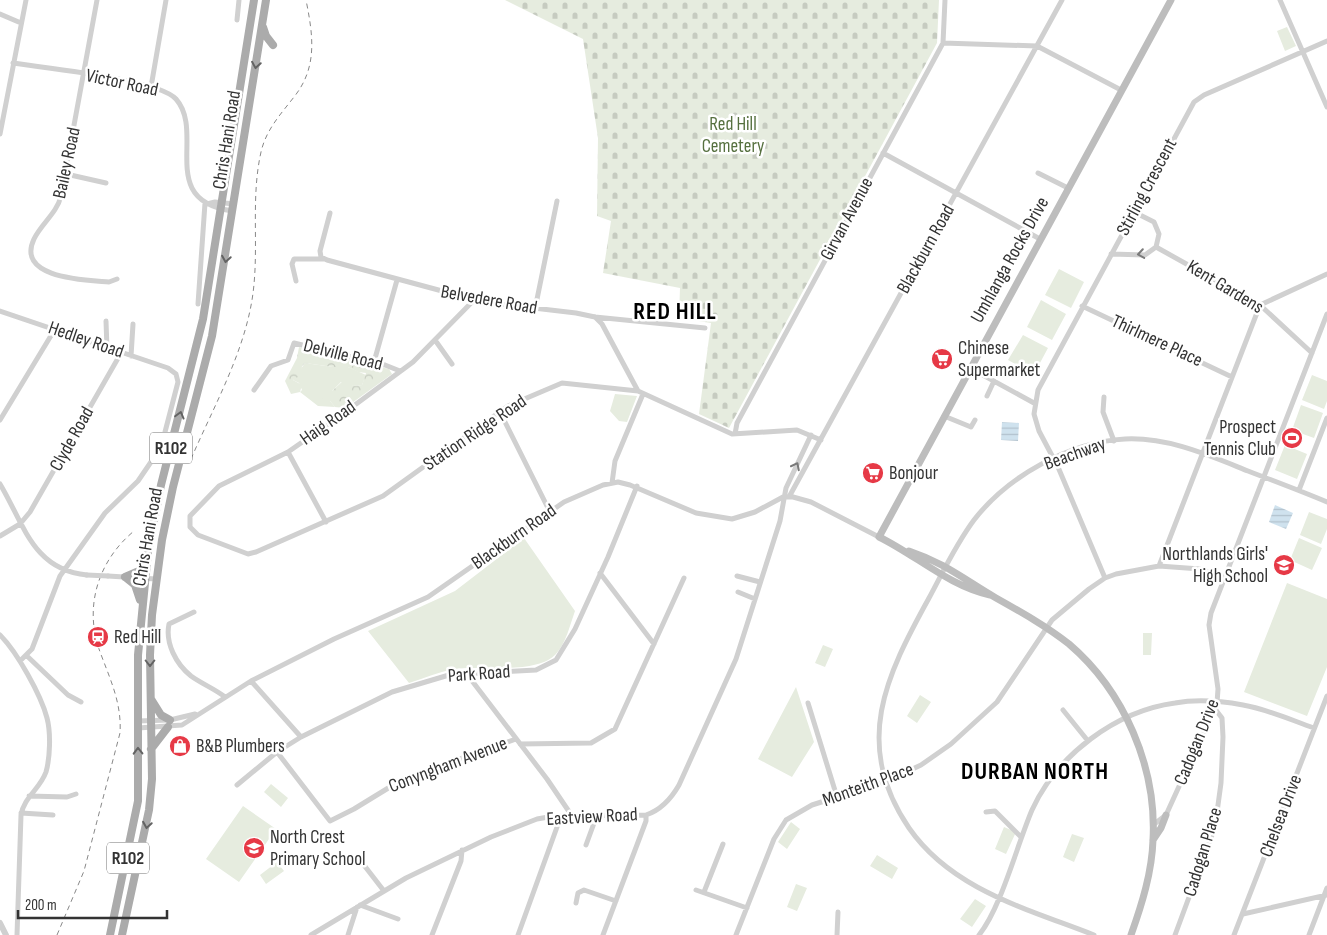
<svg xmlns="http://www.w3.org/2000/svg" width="1327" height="935" font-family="'Sofia Sans Condensed',sans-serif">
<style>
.green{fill:#e6ecdf}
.forest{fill:url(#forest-crowns)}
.cemetery{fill:url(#cemetery-stones)}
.water{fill:url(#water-rules)}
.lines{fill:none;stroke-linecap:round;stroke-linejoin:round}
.minor{stroke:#d0d0d0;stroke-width:5}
.tertiary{stroke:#d0d0d0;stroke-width:6}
.secondary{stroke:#bdbdbd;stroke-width:7}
.primary{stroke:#ababab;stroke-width:8}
.rail{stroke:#888;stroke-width:1;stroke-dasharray:5 4;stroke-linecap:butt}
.minor-bridge{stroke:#d0d0d0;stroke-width:5}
.oneway{stroke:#636363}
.oneway2{stroke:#7a7a7a}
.labels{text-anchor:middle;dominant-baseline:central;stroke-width:5;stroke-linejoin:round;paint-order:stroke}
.shield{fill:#fff;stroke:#707070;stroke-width:1}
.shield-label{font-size:18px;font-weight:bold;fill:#333}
.street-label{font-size:19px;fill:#333;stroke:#fff}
.park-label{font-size:19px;fill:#56703f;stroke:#fff}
.poi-label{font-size:19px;fill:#333;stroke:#fff;text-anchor:start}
.district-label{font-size:24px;font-weight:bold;letter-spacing:1px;fill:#000;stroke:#fff}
</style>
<defs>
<pattern id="forest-crowns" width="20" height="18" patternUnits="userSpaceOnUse" patternTransform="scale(1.25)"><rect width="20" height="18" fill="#e6ecdf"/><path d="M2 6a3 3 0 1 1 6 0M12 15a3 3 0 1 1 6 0" fill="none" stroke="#c6cbc0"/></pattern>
<pattern id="cemetery-stones" width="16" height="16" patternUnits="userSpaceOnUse" patternTransform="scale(1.25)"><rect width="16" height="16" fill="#e6ecdf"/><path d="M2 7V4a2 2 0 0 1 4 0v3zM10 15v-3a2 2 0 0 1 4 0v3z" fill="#c6cbc0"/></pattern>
<pattern id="water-rules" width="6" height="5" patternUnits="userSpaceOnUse" patternTransform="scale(1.25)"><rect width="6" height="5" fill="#cfe2ee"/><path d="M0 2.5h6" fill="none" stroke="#b2c2cd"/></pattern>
</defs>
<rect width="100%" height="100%" fill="#fff"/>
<path class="green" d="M1287,27L1296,46L1285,51L1277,31Z
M1059,269L1084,282L1071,308L1045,295Z
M1041,300L1066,314L1052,340L1027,327Z
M1023,335L1048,348L1034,374L1008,360Z
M305,363L333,367H348L366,375L362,385L353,386L341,382L332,391L330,401L335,407L318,406L300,392L302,390L299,383L293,380Z
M1312,375L1327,381V401L1324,409L1302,400Z
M615,394L637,396L627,422L619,421L610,411Z
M1301,405L1323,413L1314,438L1292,430Z
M1285,445L1307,454L1297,479L1275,470Z
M1309,512L1327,519V529L1321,544L1300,535Z
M524,538L575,611C570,625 566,643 556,654C537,675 480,665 454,669C439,672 424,678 409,683L368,631L455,591Z
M1299,538L1322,548L1312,570L1290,560Z
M1287,583L1327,599V667L1307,716L1244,692Z
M1143,633H1152L1151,655H1143Z
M823,645L833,649L825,667L815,663Z
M796,687L814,742L792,777L758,759Z
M920,695L931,702L917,723L907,716Z
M271,784L288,798L281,807L264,792Z
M243,806L276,829L239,882L206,859Z
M791,822L800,829L787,849L778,842Z
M1004,827L1016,832L1006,854L995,849Z
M1072,834L1084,838L1074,862L1063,857Z
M877,855L898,868L892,879L870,866Z
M277,862L284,871L266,884L260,875Z
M796,884L807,888L797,911L787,907Z
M975,899L986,906L972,927L960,919Z"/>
<path class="forest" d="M299,347L389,369L392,374L345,408L335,407L330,401L322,398V393L332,391L345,379L353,386L362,385L366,373L358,372L348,367H333L305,363L302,366L301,375L293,380L302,385L300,392L291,394L285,381L297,358Z"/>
<path class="cemetery" d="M505,0H939L937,43L729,428L699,414L711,323L679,318L680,288L603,273L611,221L597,216L598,138L583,39Z"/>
<path class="water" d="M1002,422L1019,423L1018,441L1001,440Z
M1275,505L1293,513L1286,529L1269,522Z"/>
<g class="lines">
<path class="minor" d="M97,0L61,196C57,213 41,224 34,239C15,279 88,280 109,282L117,279
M1280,0L1327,107
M0,14L21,23
M237,20L239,0
M943,43L1037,46L1121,90
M13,63C44,68 158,79 176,99C206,133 156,201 233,211
M151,87L166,0
M0,134L26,0
M883,153L1040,239
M1038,173L1068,188
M66,174L106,183
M207,204L215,202L234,204
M330,213L320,251L321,257L327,260L483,302L576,313L595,317L705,328
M1156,247L1260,305L1312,353
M1111,254L1145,255L1156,247L1159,234L1154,222L1134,212
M296,281L292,264L294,259H323
M474,300L413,362L344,413L288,452L219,486L190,516V527L198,535L248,554L256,552L383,496L508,406L562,383L638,391L732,434L797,430L821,440
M198,304L205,203
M1082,306L1232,377
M535,309L557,201
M0,311L168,368L176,374L178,382L165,432L153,459L138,481L105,513L60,576L32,649L20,661
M595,317L602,324L638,391
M106,321L107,349
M435,340L452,364
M131,356L133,324
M374,362L397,280
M970,368L1034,403
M254,390L271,366L288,360L294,343L385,365L400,371
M987,396L994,381
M1104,397L1103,412L1114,441
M500,412L550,512
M944,416L971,427L975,420
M0,420L55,329
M735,434L737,423L943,43L945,0
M288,452L326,522
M612,483L615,461L643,394
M0,484C24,524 33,570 87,575
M1299,490L1327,418
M789,497L1062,0
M0,536L20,524L30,512L121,353
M1159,566L1260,305L1327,274
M600,573L654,644
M108,576L156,579
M737,576L760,582
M1105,578L1058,467L1039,431L1034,414L1038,390L1194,102L1204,95L1327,41
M738,592L755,599
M194,612L169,624C165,643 176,664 191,676C202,684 215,689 225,697
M0,635C17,652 41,695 47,718C51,733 50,758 46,772C40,789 24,797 21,815L17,935
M27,656L68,695L81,702
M466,673L547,779L572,816
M251,681L301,737
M808,703L837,797
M1063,710L1088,741
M137,721L170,720L195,714
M138,728L182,725L251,681L334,639L428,597L564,502L603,485L618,482L630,485L696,513L732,519L755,512L783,497H793L811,502L879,537
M520,744L591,743L615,729L684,578
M277,752L330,821L354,809L403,779L516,739
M237,785L277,752L301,737L392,692L449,675L536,670L556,660L575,629L608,557L637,486
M29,796L67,797L76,794
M986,812L995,811L1021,837
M21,813L53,815
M1153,825L1166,815L1217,703L1218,689L1209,625L1211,613L1327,314
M586,845L597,815
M360,860L384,891
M696,890L747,908
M704,892L723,844
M576,903L578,893L584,890L616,901
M360,905L398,919
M1243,914L1327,895
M311,935L406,878L491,837L537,819L554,816L646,815C661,810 671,799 679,785L736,659L780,521L786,488L811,435
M348,935L357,907
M432,935L461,861L462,850
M518,935L561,816
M603,935L646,821V815
M736,935L774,839L786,820L812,805L887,781L921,765L951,744L997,702L1052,620L1089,589L1105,578L1116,574L1159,566L1200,569L1225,578
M837,935L838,912
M979,935C1001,908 1017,845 1032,810C1057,755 1116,711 1175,703C1197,699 1221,701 1243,705C1267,709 1291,720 1314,728
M1094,935C1028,909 952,890 909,828C852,744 886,676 929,598C943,572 956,544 974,520C1008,476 1069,442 1125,439C1168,437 1208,455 1248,471C1274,481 1301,491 1327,502
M1175,935L1215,827L1221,783L1223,737L1222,718L1215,709
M1234,935L1327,696
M1309,935L1327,888"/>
<path class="tertiary" d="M0,923L6,935"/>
<path class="secondary" d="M909,551C945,563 965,580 996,598C1021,612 1046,626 1069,644C1124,691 1157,767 1153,840C1152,872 1142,904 1131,935
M990,595C949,586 916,555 879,537L1171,0
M1153,840L1161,828L1166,815"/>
<path class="primary" d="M263,27L266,36L273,45
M125,577L135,585L140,600
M125,577L139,571L146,565
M151,699L161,715L170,720
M151,749L168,727
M110,935L138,801V655L148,552L161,485L203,319L254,0
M122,935L149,810L152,779L150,655L152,615L162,540L173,487L212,336L266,0"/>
<path class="rail" d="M191,459C213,408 243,355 252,300C260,251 250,201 261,152C266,130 280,115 294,97C318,67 313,35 306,0
M57,935L84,871L120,733C122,702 109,677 99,649C84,605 99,560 134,531"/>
<path class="minor-bridge" d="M87,575L108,576"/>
</g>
<defs><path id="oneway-chevron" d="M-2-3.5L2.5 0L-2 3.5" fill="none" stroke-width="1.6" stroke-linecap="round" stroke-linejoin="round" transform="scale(1.25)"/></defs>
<g class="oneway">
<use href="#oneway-chevron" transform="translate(256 65) rotate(99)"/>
<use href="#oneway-chevron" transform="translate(226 259) rotate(99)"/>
<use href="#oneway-chevron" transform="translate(180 415) rotate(-75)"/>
<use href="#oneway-chevron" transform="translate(150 663) rotate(90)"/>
<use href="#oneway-chevron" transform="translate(138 751) rotate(-91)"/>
<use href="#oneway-chevron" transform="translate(147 825) rotate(99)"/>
</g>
<g class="oneway2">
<use href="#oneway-chevron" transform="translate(1141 254) rotate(171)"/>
<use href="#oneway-chevron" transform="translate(796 466) rotate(-63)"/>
</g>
<defs>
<g id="supermarket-disc" transform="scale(1.125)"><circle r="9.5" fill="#e63946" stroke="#fff"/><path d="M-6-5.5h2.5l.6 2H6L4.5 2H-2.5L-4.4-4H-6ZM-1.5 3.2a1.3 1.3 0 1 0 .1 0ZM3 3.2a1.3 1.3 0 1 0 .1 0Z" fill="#fff"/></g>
<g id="stadium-disc" transform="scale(1.125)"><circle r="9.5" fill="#e63946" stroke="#fff"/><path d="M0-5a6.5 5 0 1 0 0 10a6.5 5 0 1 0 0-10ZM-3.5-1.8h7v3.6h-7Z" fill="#fff"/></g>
<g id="school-disc" transform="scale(1.125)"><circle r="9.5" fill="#e63946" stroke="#fff"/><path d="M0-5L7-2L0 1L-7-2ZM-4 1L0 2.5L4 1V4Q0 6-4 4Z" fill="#fff"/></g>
<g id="station-disc" transform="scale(1.125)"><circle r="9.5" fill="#e63946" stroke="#fff"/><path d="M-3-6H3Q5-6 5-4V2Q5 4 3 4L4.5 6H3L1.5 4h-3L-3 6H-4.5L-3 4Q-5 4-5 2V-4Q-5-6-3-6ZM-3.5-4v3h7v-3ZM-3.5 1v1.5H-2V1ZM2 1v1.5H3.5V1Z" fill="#fff"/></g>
<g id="shop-disc" transform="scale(1.125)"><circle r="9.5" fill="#e63946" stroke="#fff"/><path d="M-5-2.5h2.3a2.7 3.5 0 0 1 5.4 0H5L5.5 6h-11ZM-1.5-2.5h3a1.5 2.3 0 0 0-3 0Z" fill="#fff"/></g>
</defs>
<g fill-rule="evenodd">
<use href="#supermarket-disc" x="942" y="359"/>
<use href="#stadium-disc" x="1292" y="438"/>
<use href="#supermarket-disc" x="873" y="473"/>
<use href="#school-disc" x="1284" y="565"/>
<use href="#station-disc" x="98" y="637"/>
<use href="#shop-disc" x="180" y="746"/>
<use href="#school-disc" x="254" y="848"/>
</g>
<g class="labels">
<g class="shield">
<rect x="150" y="432.5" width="42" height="31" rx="4"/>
<rect x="107" y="842.5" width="42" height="31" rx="4"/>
</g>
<g class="shield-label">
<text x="171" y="448">R102</text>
<text x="128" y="858">R102</text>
</g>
<g class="street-label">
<text transform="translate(122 83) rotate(12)">Victor Road</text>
<text transform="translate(227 140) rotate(-81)">Chris Hani Road</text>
<text transform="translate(67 163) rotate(-78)">Bailey Road</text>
<text transform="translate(1147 187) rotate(-62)">Stirling Crescent</text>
<text transform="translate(847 219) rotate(-62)">Girvan Avenue</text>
<text transform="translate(926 249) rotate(-61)">Blackburn Road</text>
<text transform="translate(1010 260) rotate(-61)">Umhlanga Rocks Drive</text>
<text transform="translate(1225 287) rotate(31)">Kent Gardens</text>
<text transform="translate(489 300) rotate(10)">Belvedere Road</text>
<text transform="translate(86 340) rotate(19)">Hedley Road</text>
<text transform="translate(1157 341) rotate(25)">Thirlmere Place</text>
<text transform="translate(343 355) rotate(14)">Delville Road</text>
<text transform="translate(328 423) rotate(-35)">Haig Road</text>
<text transform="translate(475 433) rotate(-34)">Station Ridge Road</text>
<text transform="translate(72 439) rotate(-61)">Clyde Road</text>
<text transform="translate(1075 454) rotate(-20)">Beachway</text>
<text transform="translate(148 537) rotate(-80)">Chris Hani Road</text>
<text transform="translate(514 537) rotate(-35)">Blackburn Road</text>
<text transform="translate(479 674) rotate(-4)">Park Road</text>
<text transform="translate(1197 742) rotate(-68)">Cadogan Drive</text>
<text transform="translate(448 765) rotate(-21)">Conyngham Avenue</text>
<text transform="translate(868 785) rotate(-20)">Monteith Place</text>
<text transform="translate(1281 816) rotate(-69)">Chelsea Drive</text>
<text transform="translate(592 817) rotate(-3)">Eastview Road</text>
<text transform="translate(1203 852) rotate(-73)">Cadogan Place</text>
</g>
<g class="park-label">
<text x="733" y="124">Red Hill<tspan x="733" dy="22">Cemetery</tspan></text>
</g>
<g class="poi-label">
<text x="958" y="348">Chinese<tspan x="958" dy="22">Supermarket</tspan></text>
<text x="1276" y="427" text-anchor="end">Prospect<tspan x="1276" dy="22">Tennis Club</tspan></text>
<text x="889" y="473">Bonjour</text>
<text x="1268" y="554" text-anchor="end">Northlands Girls'<tspan x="1268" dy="22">High School</tspan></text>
<text x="114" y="637">Red Hill</text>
<text x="196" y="746">B&amp;B Plumbers</text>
<text x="270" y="837">North Crest<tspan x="270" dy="22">Primary School</tspan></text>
</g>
<g class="district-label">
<text x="675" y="311">RED HILL</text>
<text x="1035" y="771">DURBAN NORTH</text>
</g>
</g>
<path d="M18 910v8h149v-8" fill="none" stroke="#333333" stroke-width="2.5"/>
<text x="25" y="910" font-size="15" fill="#333333" stroke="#ffffff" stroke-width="4" paint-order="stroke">200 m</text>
</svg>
